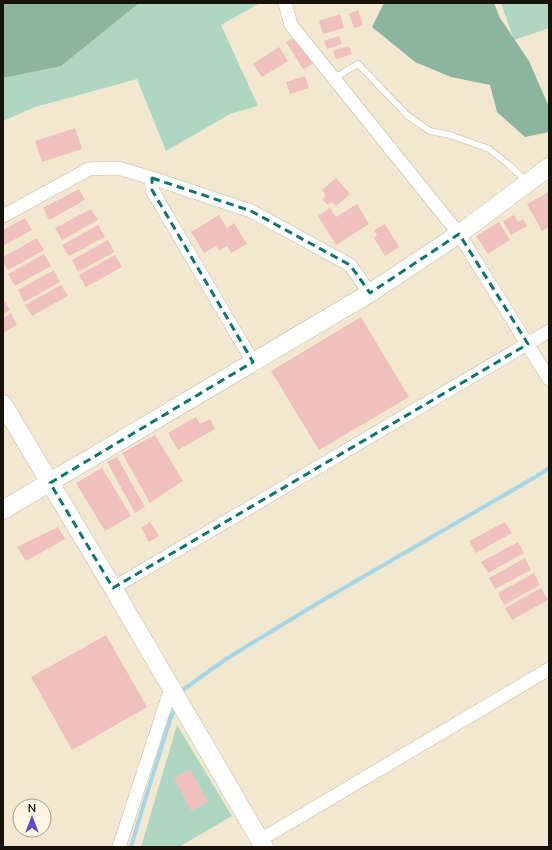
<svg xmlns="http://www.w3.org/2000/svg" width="552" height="850" font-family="Mulish,sans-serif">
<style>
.green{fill:#aed6c0}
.forest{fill:#8cb59e}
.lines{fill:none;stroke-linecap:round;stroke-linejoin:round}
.stream{stroke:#a6d6e7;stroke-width:4}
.building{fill:#f0c0bc}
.lane-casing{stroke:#c7bda6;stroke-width:7}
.street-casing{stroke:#c7bda6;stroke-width:14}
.secondary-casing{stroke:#c7bda6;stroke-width:19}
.lane{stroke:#fff;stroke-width:6}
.street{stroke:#fff;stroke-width:13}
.secondary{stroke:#fff;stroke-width:18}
.marked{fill:none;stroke:#0f766e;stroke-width:3;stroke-dasharray:8 5;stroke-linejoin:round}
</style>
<rect width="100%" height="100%" fill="#f2e8d0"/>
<path class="green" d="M3,3H260L221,25L258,106L230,114L166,151L137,79L35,107L3,121Z
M501,3H549V28L514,40Z
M177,725L232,816L179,847H141Z"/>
<path class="forest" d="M3,3H139L61,66L3,78Z
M384,3H494L500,18L529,61L549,107V132L525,137L497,112L490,85L451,77L415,62L372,27Z"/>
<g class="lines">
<path class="stream" d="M181,695L184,689L226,659L318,603L537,476L549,468
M131,847L141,813L171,717L176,706"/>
</g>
<path class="building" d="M358,10L363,25L354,28L349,14Z
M340,14L344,28L323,34L319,21Z
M297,36L314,63L303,69L286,42Z
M339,36L342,44L327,49L324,41Z
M349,46L352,54L336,59L333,51Z
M279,47L288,61L262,77L253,64Z
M305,76L309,88L290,94L286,82Z
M75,128L82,149L42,162L35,141Z
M336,178L350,194L336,206L332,202L328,205L322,199L326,196L322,190Z
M79,189L85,200L49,220L43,208Z
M549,192V227L542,231L527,204Z
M357,204L369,224L336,245L318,216L330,208L336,217Z
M91,209L98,220L62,240L55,228Z
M219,215L227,228L234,223L247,244L231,253L227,246L219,251L216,246L204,253L191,232Z
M514,215L518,222L523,219L527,226L511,235L503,221Z
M25,218L32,230L3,246V230Z
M499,222L510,240L488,254L476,236Z
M385,224L399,247L385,256L374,238L377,235L374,230Z
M98,225L105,237L69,256L62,245Z
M37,238L44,250L8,270L3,261V257Z
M108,240L114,252L78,272L72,260Z
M44,254L51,266L15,286L8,274Z
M115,255L122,267L86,287L79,275Z
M54,270L60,282L24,302L18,290Z
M61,285L68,296L32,316L25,305Z
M3,298L10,310L3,314Z
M11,313L17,325L3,333V318Z
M361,317L409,397L319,450L271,371Z
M196,417L200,424L210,419L215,429L178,450L168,433Z
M155,435L183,481L150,503L122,453Z
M117,457L145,507L135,513L107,462Z
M102,468L131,516L105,531L76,483Z
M150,522L159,536L149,542L141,528Z
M505,522L512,533L476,553L469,541Z
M58,527L65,539L26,561L17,547Z
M518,542L524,553L488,573L481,562Z
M525,558L531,570L495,589L489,578Z
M534,573L540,585L504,605L498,593Z
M541,588L548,600L512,620L505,608Z
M106,635L147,707L72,750L31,677Z
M190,769L208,802L191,811L174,778Z"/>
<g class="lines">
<g class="lane-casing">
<path id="lane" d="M334,78L358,64L408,116L430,131L450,135L489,149L508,164L527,182"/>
</g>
<g class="street-casing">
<path id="street" d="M285,3L291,25L459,234L549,379
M152,178V190L253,362
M3,216L89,169L118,168L152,178L251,211L350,265L370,293
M113,588L549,331
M260,840L549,669
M119,847L171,688"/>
</g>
<g class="secondary-casing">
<path id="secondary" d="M3,404L113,588L264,847
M3,510L370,293L459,234L549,167"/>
</g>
<use href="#lane" class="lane"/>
<use href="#street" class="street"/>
<use href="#secondary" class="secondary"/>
</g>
<path class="marked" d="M152,178L251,211L350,265L370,293L459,234L528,344L113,588L50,483L253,362L152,190Z"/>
<rect width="552" height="850" fill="none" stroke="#17130b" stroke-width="8"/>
<g transform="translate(32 818)"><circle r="19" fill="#fef5e2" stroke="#a29b8c"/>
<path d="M0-3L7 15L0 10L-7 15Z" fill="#634bc3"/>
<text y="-6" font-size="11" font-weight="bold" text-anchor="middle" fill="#17130b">N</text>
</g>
</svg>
